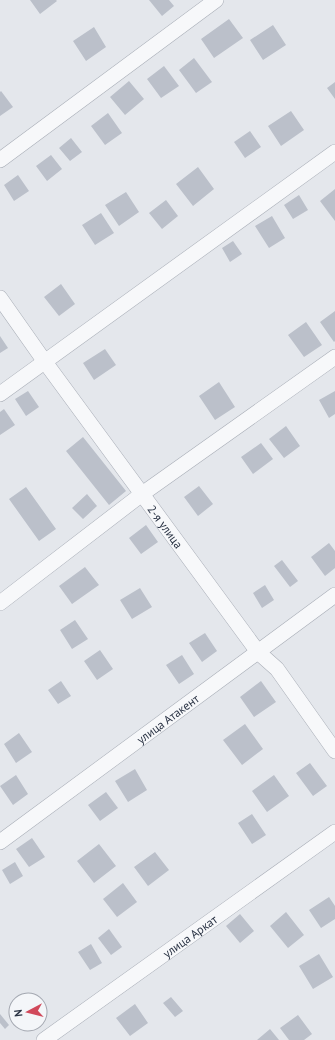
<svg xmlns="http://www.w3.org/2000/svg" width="335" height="1040" font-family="'PT Sans',sans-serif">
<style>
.building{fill:#bbc0ca}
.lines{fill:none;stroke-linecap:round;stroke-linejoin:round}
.minor-casing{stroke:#a9aeb7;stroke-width:16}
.minor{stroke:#f7f8fa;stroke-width:15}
.labels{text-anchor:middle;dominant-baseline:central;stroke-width:3;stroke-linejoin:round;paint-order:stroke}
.street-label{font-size:12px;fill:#2b3445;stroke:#f4f6f9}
</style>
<rect width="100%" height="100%" fill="#e4e7ec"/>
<path class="building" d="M30,0H56L57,1L40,14Z
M149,0H169L174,6L162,16Z
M229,19L243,38L214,58L201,39Z
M273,25L286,45L263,60L250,40Z
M94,27L106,47L86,61L73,41Z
M194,58L212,82L196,93L179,70Z
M164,66L179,86L161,98L147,79Z
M129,81L144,99L125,115L110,97Z
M335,82V99L327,88Z
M1,91L13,107L0,116V92Z
M291,111L304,130L281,146L268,126Z
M108,113L122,133L105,145L91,126Z
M250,131L261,147L245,158L234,142Z
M71,138L82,152L70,161L59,148Z
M51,155L62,169L47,181L36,166Z
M198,167L214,189L193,206L176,184Z
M18,175L29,191L14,201L4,185Z
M335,189V221L320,201Z
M126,192L139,212L119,226L105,205Z
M299,195L308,210L293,219L284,205Z
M166,200L178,216L162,229L149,213Z
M101,213L114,233L95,245L82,225Z
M272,216L285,238L269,248L255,226Z
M233,241L242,254L230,262L222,248Z
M61,284L75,304L59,316L44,297Z
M335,311V341L334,342L320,322Z
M306,322L322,345L304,357L288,335Z
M0,336L8,348L0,353Z
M105,349L116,365L94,380L83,363Z
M219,382L235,407L215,420L199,396Z
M28,391L39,407L26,416L15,399Z
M335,391V414L329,418L319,400Z
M4,409L15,425L0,435V412Z
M286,426L300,446L284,458L269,439Z
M83,437L126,491L109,505L66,451Z
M261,443L273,459L253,474L241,457Z
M199,486L213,504L198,516L184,497Z
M26,487L56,529L39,541L9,499Z
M87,494L97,506L83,519L72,508Z
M146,525L158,542L141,554L129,538Z
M329,543L335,551V568L325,576L311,557Z
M282,560L298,581L290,587L274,566Z
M85,567L99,585L72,604L59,586Z
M265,585L274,600L262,608L253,593Z
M140,588L152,607L132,619L120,600Z
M75,620L88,639L72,649L60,630Z
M205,633L217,651L202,662L189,643Z
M100,650L113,669L97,680L84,661Z
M182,655L194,674L179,684L166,665Z
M61,681L71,696L58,704L48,690Z
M261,681L276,702L254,717L240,697Z
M245,724L263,749L242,765L223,740Z
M19,733L32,752L16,763L4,744Z
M310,763L327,786L313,796L296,773Z
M135,769L147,790L128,802L115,781Z
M16,775L28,794L13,805L0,786Z
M274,775L289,796L267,812L252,791Z
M106,792L118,808L100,821L88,805Z
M252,814L266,835L252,844L238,823Z
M32,838L45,857L29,867L16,849Z
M99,844L116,866L94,883L77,861Z
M155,852L169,870L148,886L134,867Z
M15,862L23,876L10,884L2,870Z
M123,883L137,902L117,917L103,899Z
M329,897L335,906V919L321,928L309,910Z
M286,912L304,935L288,948L270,926Z
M240,914L254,931L240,943L226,926Z
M109,929L122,947L111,955L98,938Z
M91,944L102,963L90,970L78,952Z
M319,954L333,977L313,989L299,966Z
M26,993L31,1000H16Z
M171,997L183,1011L175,1017L163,1003Z
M16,1000V1013L10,1004Z
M135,1004L148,1023L130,1036L116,1018Z
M0,1014L9,1025L5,1029L0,1023Z
M298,1015L312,1034L304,1040H289L280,1028Z
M270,1029L279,1040H257Z"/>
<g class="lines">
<g class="minor-casing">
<g id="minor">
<path d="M0,160L216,0"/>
<path id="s1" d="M0,298L45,362L258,652L277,669L335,751"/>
<path d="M0,394L335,152"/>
<path d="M0,603L142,494L335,357"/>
<path id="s2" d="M0,842L335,595"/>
<path id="s3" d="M44,1040L335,832"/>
</g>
</g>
<use href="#minor" class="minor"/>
</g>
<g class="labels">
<g class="street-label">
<text stroke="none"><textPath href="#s1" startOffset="282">2-я улица</textPath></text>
<text stroke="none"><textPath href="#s2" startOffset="208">улица Атакент</textPath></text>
<text stroke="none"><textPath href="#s3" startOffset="179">улица Аркат</textPath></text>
</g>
</g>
<g transform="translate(28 1012) rotate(263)"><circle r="19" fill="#f4f6f9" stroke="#a4a8b1"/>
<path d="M0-3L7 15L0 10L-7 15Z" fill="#d1495b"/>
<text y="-6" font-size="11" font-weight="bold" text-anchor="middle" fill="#2b3445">N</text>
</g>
</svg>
